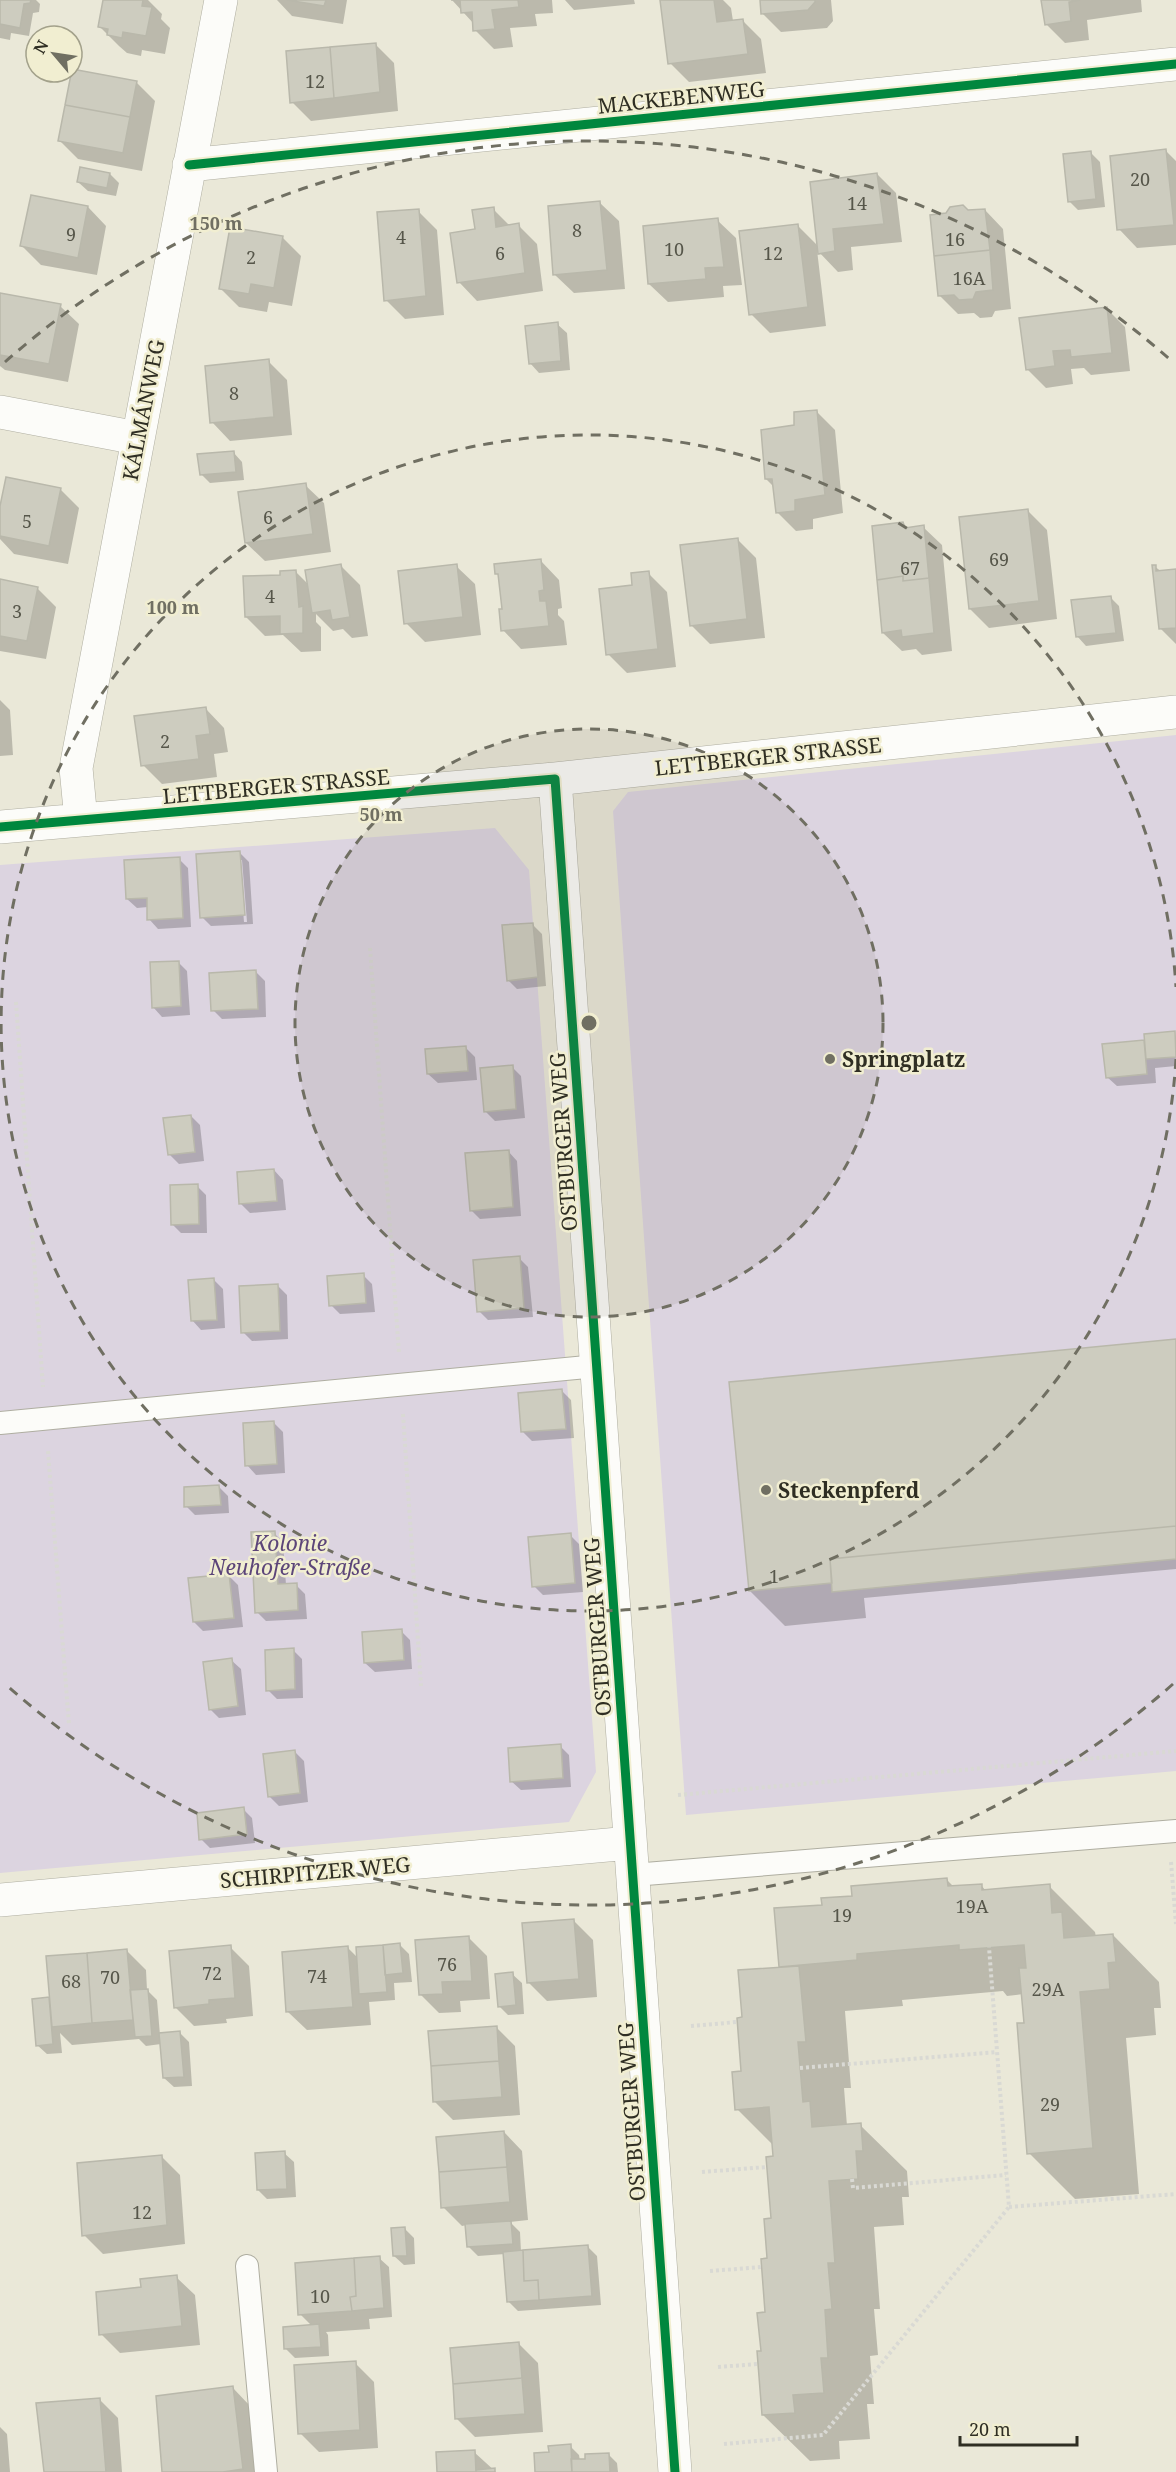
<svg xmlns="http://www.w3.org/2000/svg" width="1176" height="2472" font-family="'Noto Serif',serif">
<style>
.green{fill:#dcd4e0}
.shadow{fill:#0003;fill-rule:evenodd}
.building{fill:#cdccbf;stroke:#b9b8ab;stroke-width:1.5}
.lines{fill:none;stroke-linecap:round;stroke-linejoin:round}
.lane-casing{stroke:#afaea1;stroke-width:24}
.street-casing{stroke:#afaea1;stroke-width:34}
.path{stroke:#d9d9d4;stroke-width:4;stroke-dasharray:3 3;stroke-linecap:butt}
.lane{stroke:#fcfcf9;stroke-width:22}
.street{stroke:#fcfcf9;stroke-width:33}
.cycleway-casing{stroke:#f1eed1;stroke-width:13}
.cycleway{stroke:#00873e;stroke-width:9}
.ring{fill:none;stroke:#706f62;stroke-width:3;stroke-dasharray:10 8}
.poi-dot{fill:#706f62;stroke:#f1eed1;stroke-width:2}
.labels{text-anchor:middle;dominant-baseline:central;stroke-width:5;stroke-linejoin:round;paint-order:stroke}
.number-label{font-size:18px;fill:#56564a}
.street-label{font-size:21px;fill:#2f2e23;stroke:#f1eed1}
.poi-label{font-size:21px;font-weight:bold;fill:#2f2e23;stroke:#f1eed1;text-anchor:start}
.park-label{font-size:21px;font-style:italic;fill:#5c4579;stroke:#f1eed1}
.centre{fill:#706f62;stroke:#f1eed1;stroke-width:3}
.ring-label{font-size:18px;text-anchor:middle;font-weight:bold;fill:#706f62;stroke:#f1eed1;stroke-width:5;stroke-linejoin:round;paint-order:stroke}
</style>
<rect width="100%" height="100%" fill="#eae8d8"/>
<path class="green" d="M1176,735V1771L686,1815L613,811L628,792Z
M495,828L529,870L596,1772L569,1822L0,1873V865Z"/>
<path class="shadow" d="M0,0H36L40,4L39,12L33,13L29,36L11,33L10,40L0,38Z
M105,0H148L162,14L161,19L170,28L165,54L142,50L141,56L127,53L119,46L100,27Z
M277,0H347L343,24L292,16Z
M452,0H552L553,13L535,14L537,26L510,28L513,47L494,49L475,30L474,24Z
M565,0H634L635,4L574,10Z
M662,0H723L731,8L733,21L742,20L761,39L766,73L689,82L670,63Z
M761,0H831L833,21L827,28L781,32L762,13Z
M1043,0H1141L1142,12L1087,20L1089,40L1065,43L1047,25Z
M36,41V59L33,56Z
M375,44L394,63L398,111L311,121L292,102Z
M72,49L80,57L78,72L136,82L155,101L142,171L78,159L59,140L72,70Z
M1166,151L1176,161V245L1137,248L1119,229Z
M1091,153L1100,162L1105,207L1078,210L1069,201Z
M110,174L119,183L116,196L88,191L78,182Z
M877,174L896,193L902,242L851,247L853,270L838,272L817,250L826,326L770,333L751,314L797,225L819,247L811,183Z
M600,203L619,221L625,289L574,293L555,275Z
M88,207L106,226L97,275L41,265L22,246Z
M493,209L510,226L518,225L537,244L543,291L477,301L459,282L477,231Z
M985,210L1003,229L1011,309L995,311L992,317L980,318L974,313L958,314L939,295L968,212Z
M418,211L437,230L444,315L405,319L386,300Z
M717,220L736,238L742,285L723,286L724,297L668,302L649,284Z
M283,238L301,256L292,306L269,302L267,312L239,307L220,288Z
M0,294L60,306L79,324L68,382L5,370L0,366Z
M1106,308L1125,327L1130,371L1091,375L1084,368L1071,369L1073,384L1046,388L1027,369Z
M557,324L567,333L570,370L539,373L530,363Z
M268,361L287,380L292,435L230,441L212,422Z
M816,411L835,430L843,513L813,519V529L796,531L777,512L774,487L766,479L796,427Z
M233,452L242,462L244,480L210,483L201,474Z
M305,485L324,503L331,552L265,561L246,543Z
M60,489L79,508L68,564L14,554L0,539V513Z
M1028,511L1047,530L1057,619L989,628L970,609Z
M903,523L908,529L923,527L942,545L952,651L922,655L916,649L902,651L883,633Z
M737,539L756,558L765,638L710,644L691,625Z
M541,561L559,580L562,608L558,609V615L564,621L567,645L521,649L503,630V610L500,576L497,574Z
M341,566L360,585L368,636L352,638L343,629L333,631L316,614V622L321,627V651L301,652L283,635L265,636L246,617L281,576L296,572L309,585Z
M456,566L475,584L481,635L425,642L406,623Z
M1154,566L1162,572L1176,571V644L1161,629Z
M648,573L667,592L676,667L627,673L608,654L634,587Z
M0,581L37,588L56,607L46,659L0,651Z
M1110,597L1119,606L1124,641L1086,646L1077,636Z
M0,700L10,710L13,755L0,756Z
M206,709L224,728L228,752L214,754L217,777L162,784L143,765Z
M240,853L249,862L253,924L211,926L202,917ZM239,860H242L247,922H244Z
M179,859L188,868L191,927L158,929L149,919L148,907L137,908L127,899Z
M533,925L542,934L546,986L517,989L508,980Z
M178,962L187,971L190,1015L162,1017L153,1007Z
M256,972L265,981L266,1017L222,1019L213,1010Z
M1175,1033L1176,1066L1155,1068L1156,1083L1117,1086L1107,1077L1104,1046L1146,1041Z
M465,1047L475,1057L477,1080L438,1083L428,1074Z
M512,1067L521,1076L525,1118L495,1121L485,1111Z
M191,1116L200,1125L204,1161L179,1164L170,1155Z
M508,1151L517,1161L521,1216L480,1219L471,1210Z
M274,1170L283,1180L286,1210L250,1213L240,1203Z
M197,1186L206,1195L207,1233H181L172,1224Z
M519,1258L528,1267L533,1317L488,1320L479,1311Z
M363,1275L372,1284L375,1312L340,1314L331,1305Z
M214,1280L223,1289L225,1328L201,1330L192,1320Z
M278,1286L287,1295L288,1339L252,1341L243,1332Z
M1176,1340V1569L864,1598L866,1618L785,1626L750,1591Z
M562,1391L571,1400L574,1438L532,1441L523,1432Z
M274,1423L283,1432L285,1473L256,1475L247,1465Z
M219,1487L228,1496L229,1513L195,1515L186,1506Z
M274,1533L283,1542L286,1585H296L305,1594L307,1619L266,1621L257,1612Z
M570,1535L579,1544L583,1592L543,1595L534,1586Z
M229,1576L238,1585L243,1627L203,1631L194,1622Z
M401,1631L410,1640L412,1669L375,1672L365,1663Z
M293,1650L302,1659L303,1698L277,1699L268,1690Z
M231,1660L241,1669L246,1715L219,1718L210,1709Z
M560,1746L569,1755L571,1787L521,1790L511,1781Z
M294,1751L304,1761L308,1802L279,1806L269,1796Z
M243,1809L252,1818L255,1843L210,1848L201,1839Z
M947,1880L954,1887L981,1885L986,1891L1049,1886L1095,1932L1096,1937L1113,1935L1159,1982L1161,2008H1154L1156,2035L1126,2038L1139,2194L1075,2199L1029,2153L1023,1994L1007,1996L1003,1991L902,2000L903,2006L845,2011L851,2088H844L847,2126L860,2125L907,2171L909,2197H902L904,2225L874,2227L880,2309H874L878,2355L870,2356L874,2404H867L870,2439L839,2441L840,2459L810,2461L763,2415L762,2353L773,2219L775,2158L774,2146L737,2109L743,2072V2019L780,1968L776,1910L824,1906L853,1897Z
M574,1921L593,1940L597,1997L547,2001L528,1982Z
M468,1937L487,1956L490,1999L460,2001L461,2012L439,2013L420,1994Z
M400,1945L409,1954L412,1982L394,1983L395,2000L369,2002L371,2025L307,2030L288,2012L348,1948L358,1958Z
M230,1947L249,1966L253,2016L226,2019L227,2023L194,2026L175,2007Z
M127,1951L146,1970L147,1990L157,2000L160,2035L180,2033L189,2042L192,2086L174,2087L164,2078L161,2044L146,2046L139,2039L72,2045L60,2033L62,2053L47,2054L37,2045L49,1999L51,2001Z
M512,1974L522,1983L524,2014L508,2015L499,2006Z
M496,2027L515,2046L520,2115L453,2120L434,2101Z
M504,2132L522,2151L528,2220L510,2222L520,2232L521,2252L588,2247L597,2256L601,2305L518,2311L509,2302L505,2254L478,2256L469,2247L467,2225L462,2226L443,2207Z
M284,2153L294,2162L296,2197L267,2199L258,2190Z
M161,2156L180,2175L185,2244L103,2254L84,2235Z
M405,2229L414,2238L415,2264L404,2265L394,2256Z
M379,2258L389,2267L392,2317L369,2319L370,2329L326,2332L328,2335L329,2356L295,2358L286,2349L312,2326L300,2314Z
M176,2277L195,2295L200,2345L120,2353L101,2334L142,2289Z
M519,2344L538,2363L543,2432L475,2437L457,2419Z
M355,2363L374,2382L378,2448L319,2452L300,2433Z
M233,2388L251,2407L259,2472H164Z
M99,2399L118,2418L122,2472H45Z
M0,2427L7,2434L10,2472H0Z
M570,2446L579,2455L580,2461L608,2454L617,2463L618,2472H537L550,2453Z
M474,2452L496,2472H439Z"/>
<path class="building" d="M0,0H31L30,3L24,4L20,28L0,24Z
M103,0H143L142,6L152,7L146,36L123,32L122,38L107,35L108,29L98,27Z
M287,0H326L324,6Z
M451,0H518L519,7L492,10L495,29L473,31L472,12L461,13L460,0Z
M660,0H714L717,22L743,19L748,54L668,64Z
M760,0H815V2L808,10L761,14Z
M1041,0H1080L1069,2L1071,21L1045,25Z
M376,43L380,92L334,98L330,47Z
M330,47L334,98L290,103L286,51Z
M72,69L137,81L130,117L65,105Z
M65,105L130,117L123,153L58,141Z
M1166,149L1174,225L1117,230L1110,156Z
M1091,151L1096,199L1068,202L1063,154Z
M80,167L110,173L107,188L77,182Z
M877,173L884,224L833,229L835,251L818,254L810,182Z
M31,195L88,206L78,258L20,246Z
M600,201L607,270L553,275L548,206Z
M963,205L968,210L985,209L990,250L934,256L930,215L946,213L950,207Z
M494,207L496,227L519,223L525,273L457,283L450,233L475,229L472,210Z
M419,209L426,296L384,301L377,212Z
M718,218L724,267L705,268L706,279L648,284L643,226Z
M798,224L808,307L749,315L739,231Z
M230,227L283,236L274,288L251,284L249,294L219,289Z
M990,250L993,290L976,292L973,299L959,300L954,295L938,296L934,256Z
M0,293L61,304L49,364L0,355Z
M1107,307L1112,353L1071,357L1070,350L1053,351L1055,366L1026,370L1019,318Z
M558,322L561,361L529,364L525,326Z
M269,359L274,417L210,423L205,366Z
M817,410L825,495L795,500V511L776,513L772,479H765L761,430L794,425V412Z
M234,451L236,472L200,475L197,454Z
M6,477L61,488L49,546L0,536V506Z
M306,483L313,534L245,543L238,492Z
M1028,509L1039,601L969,609L959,517Z
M903,522L905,528L924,525L929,578L903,581V576L877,580L872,526Z
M738,538L747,619L690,626L680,545Z
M541,559L544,590L539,591L540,601H546L549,626L501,631L499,609H502L498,574H495L494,564Z
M341,564L350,617L332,620L330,610L312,613L305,570Z
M457,564L463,617L404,624L398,571Z
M1152,565H1156V571L1176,569V628L1159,629Z
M296,570L299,607L303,606V633L280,634V616L245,617L243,576L280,575V571Z
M649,571L658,649L606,655L599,589L632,585L631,573Z
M903,576V581L929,578L934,633L902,637L901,630L882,633L877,580Z
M0,579L38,587L27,641L0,636Z
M1111,596L1116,633L1076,637L1071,600Z
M206,707L210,734L196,736L199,759L141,766L134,716Z
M240,851L245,915L200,918L196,854Z
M180,857L183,918L147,920V898L126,899L124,860Z
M533,923L538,977L507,981L502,925Z
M179,961L181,1006L152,1008L150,962Z
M256,970L258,1009L211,1011L209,973Z
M1175,1031L1176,1057L1146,1059L1144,1034Z
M1144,1040L1147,1074L1106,1078L1102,1044Z
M466,1046L468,1071L427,1074L425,1049Z
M513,1065L516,1109L484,1112L480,1068Z
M191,1115L195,1152L168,1155L163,1118Z
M509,1150L513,1207L470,1211L465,1153Z
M274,1169L277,1201L239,1204L237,1172Z
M198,1184L199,1224L171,1225L170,1185Z
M520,1256L524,1308L477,1312L473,1260Z
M364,1273L366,1303L329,1306L327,1276Z
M214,1278L217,1320L191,1321L188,1280Z
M278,1284L280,1331L241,1333L239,1286Z
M1176,1339V1526L830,1559L832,1583L749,1591L729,1382Z
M562,1389L566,1429L521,1432L518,1393Z
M274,1421L277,1464L245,1466L243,1423Z
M219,1485L221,1505L184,1507V1487Z
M1176,1526V1559L832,1592L830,1559Z
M275,1531L278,1584L297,1583L298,1610L255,1613L251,1532Z
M571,1533L575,1583L532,1587L528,1537Z
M229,1574L234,1618L193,1622L188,1578Z
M402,1629L404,1660L364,1663L362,1632Z
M294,1648L295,1689L266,1691L265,1650Z
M232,1658L238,1706L209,1710L203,1662Z
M561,1744L563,1778L510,1782L508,1748Z
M295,1750L300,1793L268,1797L263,1754Z
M244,1807L247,1834L199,1840L197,1813Z
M947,1878L948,1886L982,1884V1890L1050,1884L1052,1913L1062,1912L1064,1938L1113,1934L1116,1962L1108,1963L1110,1989L1080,1992L1093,2148L1027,2154L1017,2023H1024L1019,1968H1026L1024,1945L959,1950V1945L857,1954V1960L779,1967L774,1908L822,1905L821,1898L852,1896L851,1886Z
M574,1919L579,1979L527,1983L522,1923Z
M469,1936L472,1981L442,1982L443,1994L419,1995L415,1940Z
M400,1943L403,1973L385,1975L383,1945Z
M231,1945L235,1998L209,2000V2004L174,2008L169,1951Z
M383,1945L387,1992L359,1994L356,1947Z
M348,1946L353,2007L286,2012L282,1952Z
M127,1949L133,2020L92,2023L87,1953Z
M87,1953L92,2023L52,2027L46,1956Z
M799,1966L806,2042H798L803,2102L810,2101L812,2127L861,2123L863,2151H856L858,2179L829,2181L835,2263H828L832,2309L825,2310L828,2358H821L824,2393L793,2395L795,2413L762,2415L757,2351H761L757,2313L765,2312L761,2259L767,2258L764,2219L771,2218L766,2157L773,2156L769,2107L735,2110L732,2072L741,2071L737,2018L742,2017L738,1970Z
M513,1972L516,2005L498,2007L495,1974Z
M148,1989L152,2036L135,2037L130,1990Z
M49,1997L53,2044L36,2046L32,1999Z
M497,2026L499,2061L431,2066L428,2031Z
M180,2031L184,2077L163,2078L159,2033Z
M499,2061L502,2097L433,2102L431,2066Z
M504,2131L507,2167L439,2172L436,2137Z
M285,2151L287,2189L257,2190L255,2153Z
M162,2155L167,2225L82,2236L77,2163Z
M507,2167L510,2202L441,2208L439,2172Z
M511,2221L513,2244L467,2247L465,2224Z
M405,2227L407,2256H393L391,2228Z
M588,2245L592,2296L539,2300L538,2280L524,2281L523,2250Z
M523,2250L524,2281L538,2280L539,2300L507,2302L503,2252Z
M380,2256L384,2308L352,2311L350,2297L356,2296L354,2258Z
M354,2258L356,2296L350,2297L352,2311L298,2315L295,2263Z
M177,2275L182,2326L99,2335L96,2292L141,2287L140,2279Z
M319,2324L321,2347L284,2349L283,2327Z
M519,2342L522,2378L453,2384L450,2348Z
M356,2361L360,2430L298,2434L294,2365Z
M522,2378L525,2414L455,2419L453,2384Z
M233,2386L243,2469L223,2472H162L156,2396Z
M100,2398L106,2472H44L36,2403Z
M571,2444L572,2472H535L534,2453L549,2452L548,2446Z
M475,2450L476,2472H437L436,2452Z
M609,2453L610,2472H572L571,2459H585V2454Z
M495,2468V2472H476V2470Z"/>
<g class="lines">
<g class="lane-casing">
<path id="lane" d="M0,1423L597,1366
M633,1875L1176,1831
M247,2266L266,2472"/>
</g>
<g class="street-casing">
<path id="street" d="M189,165L1176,64
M0,412L137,438
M555,779L675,2472
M81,820L76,768L221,0
M0,827L555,779L1176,712
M0,1900L630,1843"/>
</g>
<path class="path" d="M370,948L399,1353
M16,1002L43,1387
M403,1414L421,1686
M48,1451L69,1725
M678,1795L1176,1751
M1171,1862L1176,1924
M691,2026L737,2022
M800,2068L997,2052
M702,2172L767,2167
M852,2179L853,2188L1006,2175
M1009,2207L1176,2194
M710,2271L762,2267
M718,2367L758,2364
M724,2444L823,2435L1009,2207L989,1947"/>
<use href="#lane" class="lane"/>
<use href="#street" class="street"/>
<g class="cycleway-casing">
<path id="cycleway" d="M189,165L1176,64
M0,827L555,779L675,2472"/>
</g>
<use href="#cycleway" class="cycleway"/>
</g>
<circle cx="589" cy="1023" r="294" fill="#706f62" fill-opacity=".12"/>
<g class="ring">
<circle cx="589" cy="1023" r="294"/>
<path d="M1176 1059A588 588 0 1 1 1176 987"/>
<path d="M1173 1684A882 882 0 0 1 5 1684M5 362A882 882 0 0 1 1173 362"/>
</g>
<g class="poi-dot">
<circle cx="830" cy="1059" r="6"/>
<circle cx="766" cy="1490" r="6"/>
</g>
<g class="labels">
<g class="number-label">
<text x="315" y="81">12</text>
<text x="1140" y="179">20</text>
<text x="857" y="203">14</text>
<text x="577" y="230">8</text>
<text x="71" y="234">9</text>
<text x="401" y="237">4</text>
<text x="955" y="239">16</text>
<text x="674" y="249">10</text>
<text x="500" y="253">6</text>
<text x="773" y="253">12</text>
<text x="251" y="257">2</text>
<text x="969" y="278">16A</text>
<text x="234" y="393">8</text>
<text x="268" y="517">6</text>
<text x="27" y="521">5</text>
<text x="999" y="559">69</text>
<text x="910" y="568">67</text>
<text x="270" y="596">4</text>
<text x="17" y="611">3</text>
<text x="165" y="741">2</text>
<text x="774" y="1576">1</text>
<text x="972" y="1906">19A</text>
<text x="842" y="1915">19</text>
<text x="447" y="1964">76</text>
<text x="212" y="1973">72</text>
<text x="317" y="1976">74</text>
<text x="110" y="1977">70</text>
<text x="71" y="1981">68</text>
<text x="1048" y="1989">29A</text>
<text x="1050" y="2104">29</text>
<text x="142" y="2212">12</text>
<text x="320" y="2296">10</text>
</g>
<g class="street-label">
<text transform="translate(681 97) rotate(-6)">MACKEBENWEG</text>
<text transform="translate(143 410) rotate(-79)">KÁLMÁNWEG</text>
<text transform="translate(768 756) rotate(-6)">LETTBERGER STRASSE</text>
<text transform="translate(276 786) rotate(-5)">LETTBERGER STRASSE</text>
<text transform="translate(563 1142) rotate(-94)">OSTBURGER WEG</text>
<text transform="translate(597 1627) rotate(-94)">OSTBURGER WEG</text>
<text transform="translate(315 1872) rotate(-5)">SCHIRPITZER WEG</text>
<text transform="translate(631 2112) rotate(-94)">OSTBURGER WEG</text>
</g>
<g class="poi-label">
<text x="842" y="1059">Springplatz</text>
<text x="778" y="1490">Steckenpferd</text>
</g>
<g class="park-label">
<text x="290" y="1543">Kolonie<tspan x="290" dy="24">Neuhofer-Straße</tspan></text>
</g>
</g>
<circle cx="589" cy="1023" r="9" class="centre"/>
<g class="ring-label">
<text x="216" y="230">150 m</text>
<text x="173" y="614">100 m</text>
<text x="381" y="821">50 m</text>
</g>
<g transform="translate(54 54) rotate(299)"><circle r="28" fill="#f1eed1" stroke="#a3a18b" stroke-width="1.5"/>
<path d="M0-4.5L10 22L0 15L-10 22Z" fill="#706f62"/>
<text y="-9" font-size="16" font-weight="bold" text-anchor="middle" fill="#2f2e23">N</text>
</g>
<path d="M960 2436v9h117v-9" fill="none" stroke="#2f2e23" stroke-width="3"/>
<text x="969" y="2436" font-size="18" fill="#2f2e23" stroke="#f1eed1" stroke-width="4.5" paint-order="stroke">20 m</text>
</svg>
